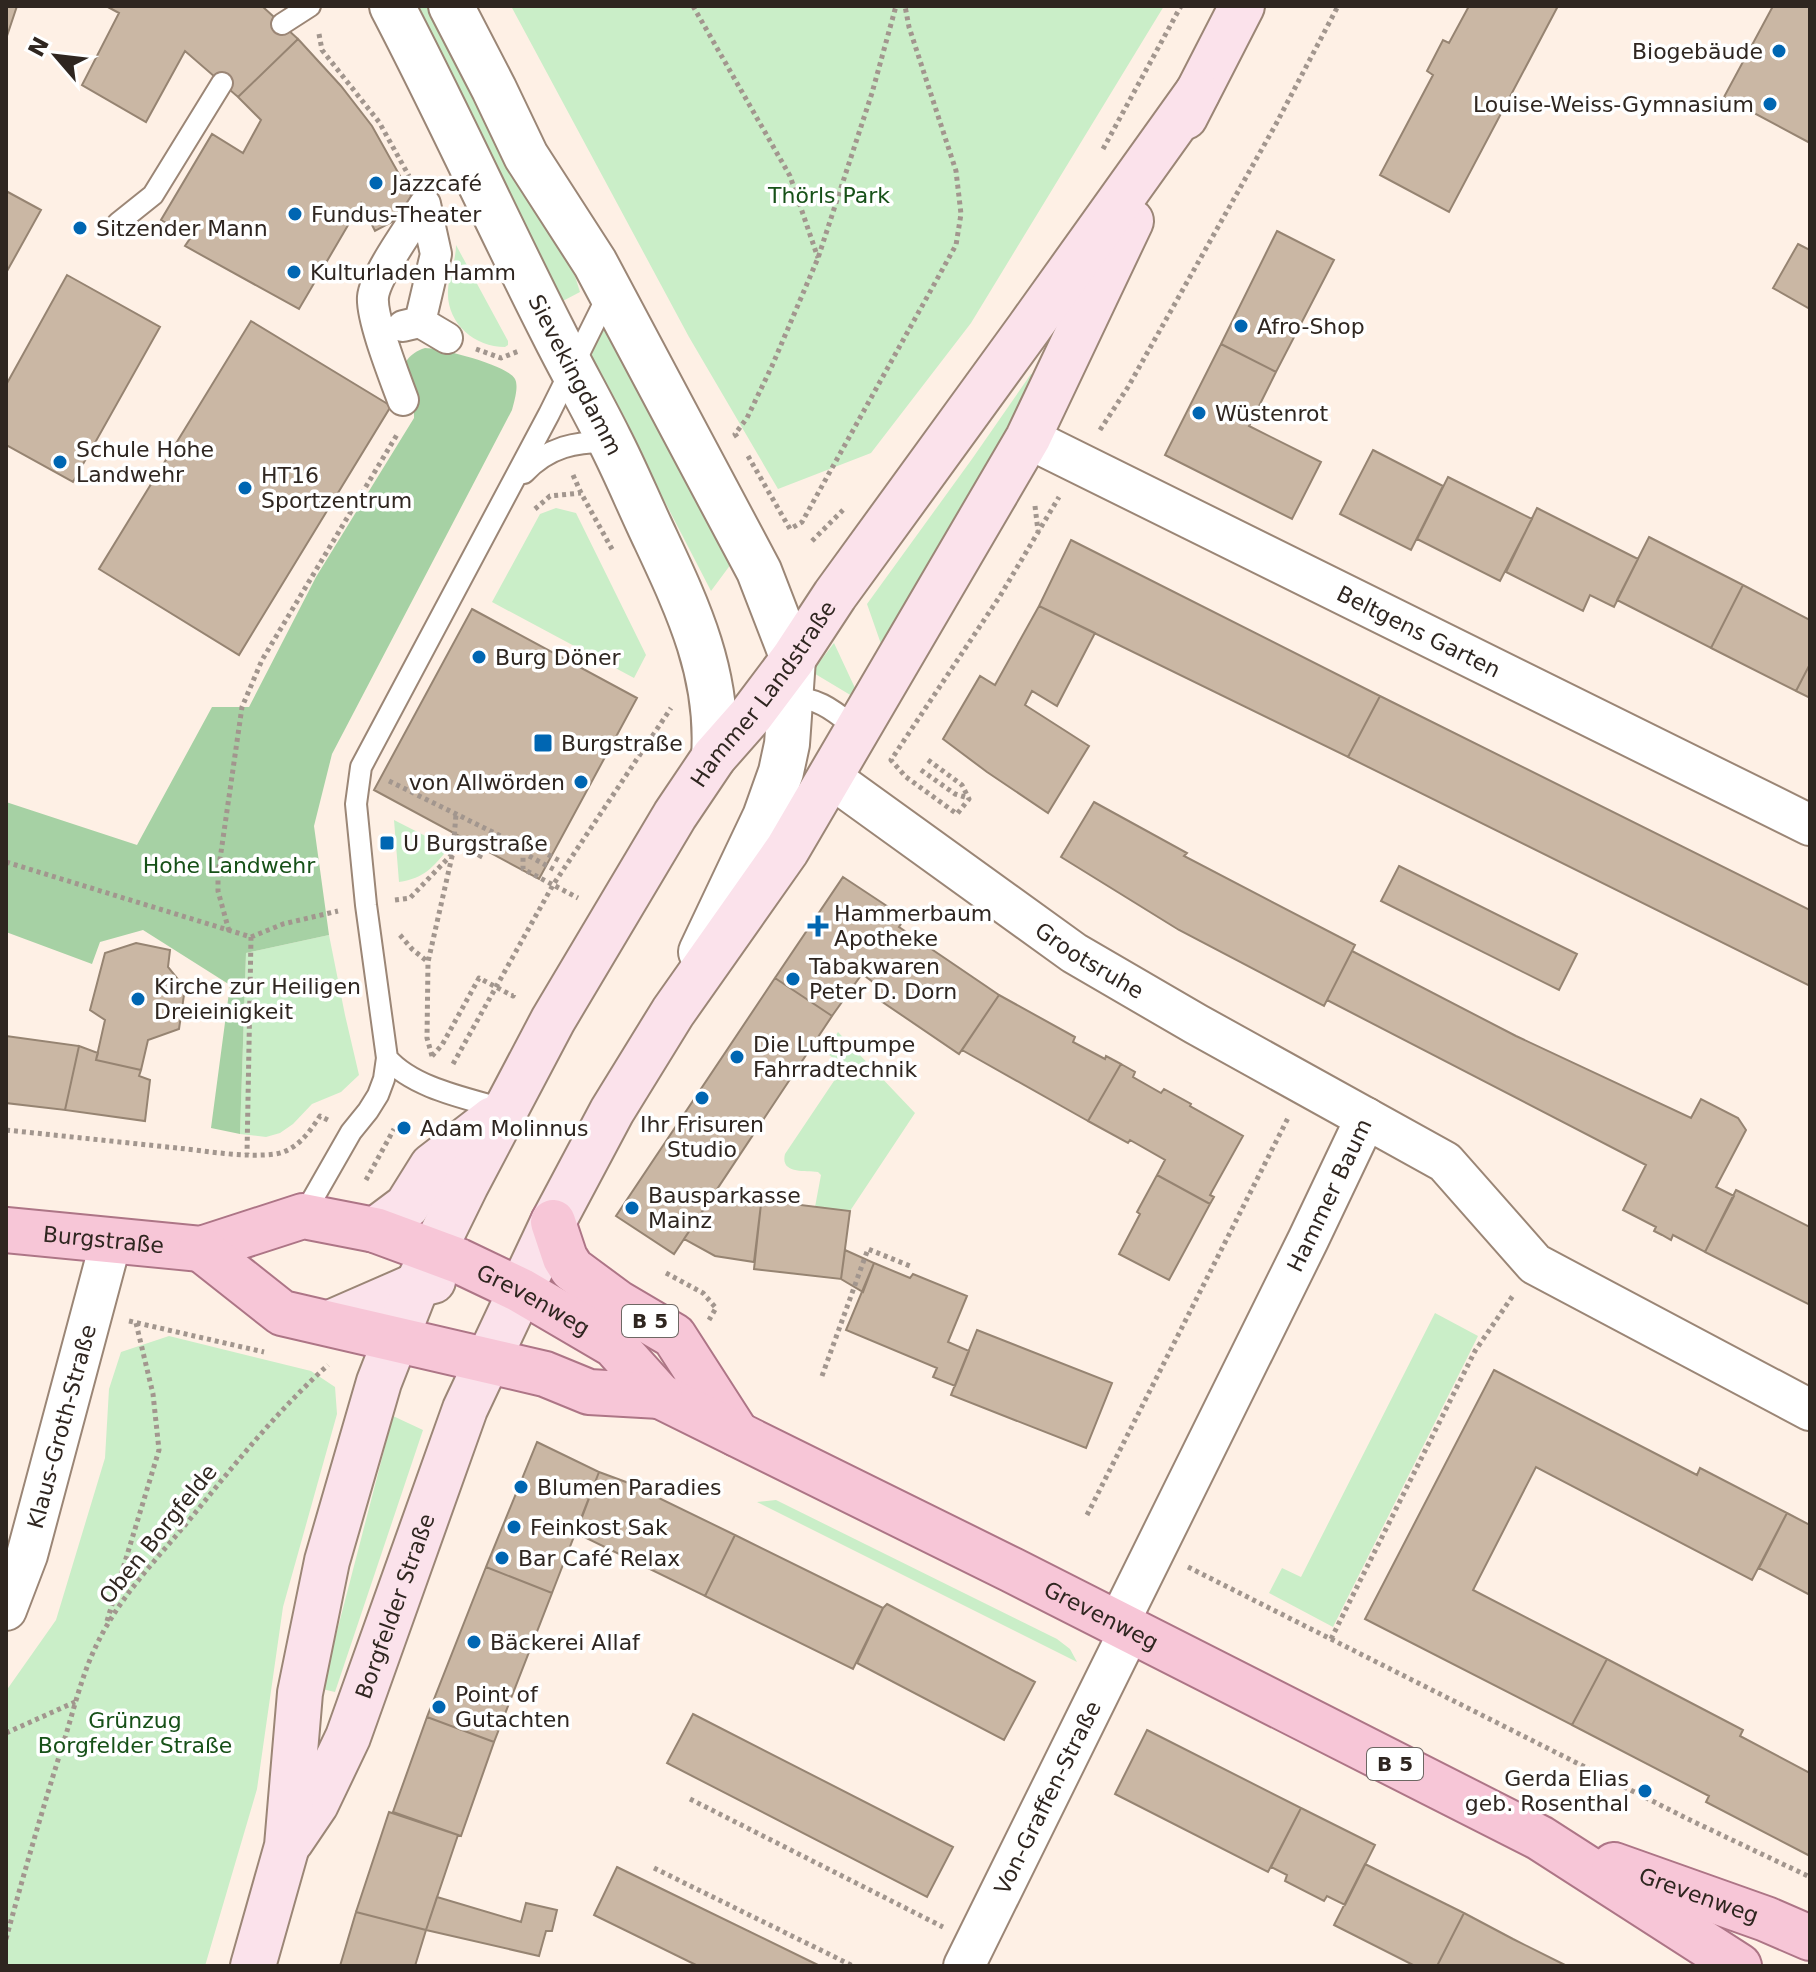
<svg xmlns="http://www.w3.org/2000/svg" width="1816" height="1972" font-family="'DejaVu Sans',sans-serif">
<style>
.green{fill:#caeec8}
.forest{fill:#a6d1a4}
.building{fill:#cab7a4;stroke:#968472;stroke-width:2}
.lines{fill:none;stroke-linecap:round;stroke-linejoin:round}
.service-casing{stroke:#9b8676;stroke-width:24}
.pedestrian-casing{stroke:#9b8676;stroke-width:34}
.minor-casing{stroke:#9b8676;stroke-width:44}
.tertiary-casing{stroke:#9b8676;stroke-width:48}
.secondary-casing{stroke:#9b8676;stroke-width:48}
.primary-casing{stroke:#ad7586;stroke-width:48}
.path{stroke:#a2968e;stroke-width:5;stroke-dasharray:4 4;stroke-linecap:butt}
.service{stroke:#fff;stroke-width:20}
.pedestrian{stroke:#fff;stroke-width:30}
.minor{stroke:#fff;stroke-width:40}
.tertiary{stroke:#fff;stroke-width:44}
.secondary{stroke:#fbe2eb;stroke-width:44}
.primary{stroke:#f7c6d7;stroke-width:44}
.poi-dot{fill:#0066b2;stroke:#fff;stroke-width:3}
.labels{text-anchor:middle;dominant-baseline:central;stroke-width:7;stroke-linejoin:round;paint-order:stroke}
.shield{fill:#fff;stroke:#6d6763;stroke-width:2}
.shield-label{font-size:20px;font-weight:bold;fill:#2f2620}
.poi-label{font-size:22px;fill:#2f2620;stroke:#fff;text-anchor:start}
.park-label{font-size:22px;fill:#175118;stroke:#fff}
.street-label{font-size:22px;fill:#2f2620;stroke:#fff}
</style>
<rect width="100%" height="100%" fill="#fef0e5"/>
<path class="green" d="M401,6H437L575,276L580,292L559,303Z
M511,6H1164L971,323L871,453L778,489L689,337Z
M456,245L508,341V345L505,347C474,347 446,323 448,290C449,274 456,261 456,245Z
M606,326L731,564L711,591L589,355Z
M1031,374L1039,377L881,644L867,604L972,459Z
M556,508L576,513L646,655L634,678L492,602L540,514Z
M834,643L855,688L856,692L852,696L812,672Z
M394,820L449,848C433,867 425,878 399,882Z
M329,935L345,1015L359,1075L341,1092L312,1104L293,1124L280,1133L266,1137L240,1134L246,953Z
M838,1032L915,1113L850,1211L815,1207L821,1175L818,1172C804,1170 780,1174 785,1154L844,1066L825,1052Z
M1435,1313L1478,1336L1333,1627L1269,1593L1282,1568L1301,1577Z
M169,1336L311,1371L335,1387L337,1414L283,1607L257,1789L205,1966H6V1691L56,1620L105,1458L109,1389L121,1352Z
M393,1416L423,1430L335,1692L322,1689Z
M776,1500L1057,1639L1070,1649L1077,1662L757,1502Z"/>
<path class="forest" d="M425,348C440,348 508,365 515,379C519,387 514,402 512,410L332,754L314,826L329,935L246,953L240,1134L211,1128L230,985L143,930L100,942L92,964L6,932V802L137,845L212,707H249L316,577L414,418V413C405,389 390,360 425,348Z"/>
<path class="building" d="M6,6H17L6,39Z
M106,6H262L298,39L238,97L185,51L146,122L82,85L119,13Z
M1469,6H1558L1449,212L1380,175L1433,75L1427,71L1443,40L1449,43Z
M1773,6H1810V143L1724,97Z
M298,39L341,86L372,126L418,208L375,231L361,203L299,309L185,246L191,237L161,220L212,134L243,153L261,120L238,97Z
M6,191L41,210L6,273Z
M1277,231L1334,260L1276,372L1221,344Z
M1798,244L1810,250V309L1773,288Z
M67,275L160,327L73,482L6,445V385Z
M251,321L391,406L239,655L99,569Z
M1221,344L1276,372L1249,426L1321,462L1292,519L1165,455Z
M1373,450L1443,486L1411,550L1340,514Z
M1448,477L1532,519L1500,581L1417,539Z
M1537,508L1638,559L1614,607L1590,595L1583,611L1506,572Z
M1649,537L1743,585L1711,648L1617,600Z
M1071,540L1380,696L1348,757L1039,606Z
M1743,585L1810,620V664L1796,691L1711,648Z
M1039,606L1095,633L1057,706L1032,691L1025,705L1089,746L1048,813L987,772L943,739L980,676L995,685Z
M472,609L637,698L539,879L374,790Z
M1810,664V698L1796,691Z
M1380,696L1810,910V986L1348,757Z
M1094,802L1187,853L1184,856L1355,945L1324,1006L1179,930L1061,857Z
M1399,866L1577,954L1559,990L1381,901Z
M843,877L905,918L899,927L999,995L959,1054L875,997L881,988L862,974L832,1016L775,978Z
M136,943L170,950L168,967L185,988L179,1029L148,1040L141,1070L96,1060L105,1020L90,1010L105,953Z
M1352,951L1516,1036L1691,1118L1701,1099L1738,1118L1746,1130L1716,1187L1734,1196L1705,1252L1673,1235L1671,1240L1662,1235L1654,1231L1656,1227L1623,1210L1646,1165L1327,1000Z
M775,978L832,1016L674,1254L616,1216Z
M999,995L1075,1037L1073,1042L1105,1059L1106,1056L1121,1064L1088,1121L962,1050Z
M6,1036L79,1046L65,1110L6,1103Z
M79,1046L98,1053L96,1060L141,1070L139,1076L150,1080L145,1121L65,1110Z
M1121,1064L1135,1072L1133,1077L1161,1093L1164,1089L1191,1104L1190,1106L1243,1136L1210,1195L1214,1197L1210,1204L1157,1175L1165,1160L1130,1140L1128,1143L1088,1121Z
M1157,1175L1210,1204L1169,1280L1119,1254L1140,1214L1137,1212Z
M1736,1190L1810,1227V1305L1705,1252Z
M716,1191L735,1201L761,1204L754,1262L715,1256L684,1239Z
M768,1201L850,1211L841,1279L754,1269L761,1204L767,1205Z
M845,1250L874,1263L863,1292L841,1279Z
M874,1263L910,1278L913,1274L967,1296L948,1342L969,1351L955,1386L933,1377L937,1368L846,1330Z
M977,1330L1112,1383L1086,1448L951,1395Z
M1494,1370L1697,1475L1700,1468L1787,1513L1752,1580L1536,1467L1473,1590L1607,1659L1572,1725L1365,1619Z
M537,1442L599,1472L552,1593L486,1567Z
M599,1472L626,1482L735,1535L705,1596L576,1533Z
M1787,1513L1810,1525V1595L1759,1568Z
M735,1535L883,1608L853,1669L705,1596Z
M486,1567L552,1593L494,1742L427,1717Z
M887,1604L1035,1682L1004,1740L857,1663L883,1608Z
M1607,1659L1743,1730L1740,1736L1810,1773V1856L1706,1802L1709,1796L1572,1725Z
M693,1714L953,1847L927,1897L667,1763Z
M427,1717L494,1742L461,1836L393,1812Z
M1147,1730L1301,1808L1268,1872L1115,1794Z
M1301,1808L1375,1845L1345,1905L1327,1896L1324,1901L1285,1881L1287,1875L1271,1867Z
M389,1812L458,1835L426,1930L356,1912Z
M1365,1864L1464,1913L1437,1966H1415L1334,1925Z
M617,1867L662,1889L820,1966H698L594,1915Z
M437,1897L521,1922L526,1903L557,1910L552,1931H546L539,1956L426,1930Z
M356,1912L426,1930L415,1966H340Z
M1464,1913L1513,1939L1567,1966H1437Z"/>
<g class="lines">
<g class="service-casing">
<path id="service" d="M282,24L310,6
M118,223L153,195L222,83
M524,473C548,447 576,441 611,442
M787,698C818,696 834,711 857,729
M387,1058C413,1088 466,1098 503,1109
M303,1216L351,1132L368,1111L378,1095L384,1079L387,1058L366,905L356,804L361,767L549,414L610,291"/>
</g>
<g class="pedestrian-casing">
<path id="pedestrian" d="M403,326L420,322L447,338
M403,400C395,378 371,318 373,297C375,275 412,225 425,204L436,254L420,322"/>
</g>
<g class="minor-casing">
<g id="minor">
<path id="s1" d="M1028,438L1810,825"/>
<path id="s2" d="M830,777L1074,953L1196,1024L1445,1162L1535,1264L1810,1410"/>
<path id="s3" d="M6,1610L27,1555L111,1241"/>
<path id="s4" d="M1118,1624L1308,1240L1366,1118"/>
<path id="s5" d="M964,1966L1130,1630"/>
</g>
</g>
<g class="tertiary-casing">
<g id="tertiary">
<path id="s6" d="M392,6C448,113 498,224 553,332C571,368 591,403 609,439C624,468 636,497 650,527C685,602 720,671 714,757"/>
<path d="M451,6L494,89L526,156L595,263L759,571L793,659L787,744L781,772L765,817L701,952"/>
</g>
</g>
<g class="secondary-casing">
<g id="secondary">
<path d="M1185,117L1242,6"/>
<path d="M375,1230L407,1206L432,1166L493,1119"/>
<path d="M330,1323L417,1285L433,1281"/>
<path id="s7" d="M291,1841L316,1804L348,1737L465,1409L553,1222L612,1111L673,1012L787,850L1028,438L1131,221"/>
<path id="s8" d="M253,1966L287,1846L300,1693L327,1561L379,1382L417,1285L466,1185L553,1020L675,815L714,757L751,715L793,659L835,595L1029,328L1197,93"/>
</g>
</g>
<g class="primary-casing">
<g id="primary">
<path d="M553,1222L565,1258L572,1269L618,1303L674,1336L737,1434"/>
<path id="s9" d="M6,1230L201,1249L303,1216L375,1230L459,1261L520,1290L614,1345L660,1396L1012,1570L1540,1838L1739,1966"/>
<path d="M201,1249L282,1313L545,1374L589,1392L660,1396"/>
<path id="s10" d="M1614,1865L1766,1919L1810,1938"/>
</g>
</g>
<path class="path" d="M693,6L790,176L818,258
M319,34L322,50L379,122L409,176
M1103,149L1181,6
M476,349L501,358L519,351
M1100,430L1128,387L1276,124L1338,6
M737,437L735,434L747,418L772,366L818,258L872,93L896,6
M748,456L790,529L802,522L956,245L961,214L956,171L909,27L905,6
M573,475L581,493L613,551
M1035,506L1038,531
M535,509L550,496L581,493
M812,541L843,510
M928,760L962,785L969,799L957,814L906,777L891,760L1000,596L1059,497
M921,770L955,794L968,798
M389,781L523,847V869L578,898
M534,847L560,861
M529,856L555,870
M479,858L493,832
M6,862L251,937L247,1154
M395,900L410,898L453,853
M229,931L218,891V873L242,707L262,660L398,433
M400,935L412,949L428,962
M251,937L283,924L338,911
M432,1056L442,1045L479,978L513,996L515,992
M432,1056L427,1038L428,962L453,852L456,814
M453,1064L553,885L671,708
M6,1130C63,1136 120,1142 177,1148C207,1151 245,1158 275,1154C296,1151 309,1133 320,1116L328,1120
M366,1180L394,1129
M666,1273L703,1293L716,1308L709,1320
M129,1321L264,1352
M822,1376L868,1249L910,1266
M1087,1515L1288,1118
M1188,1567L1688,1819L1810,1877
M107,1621L159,1450L153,1394L136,1323
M1331,1639L1475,1351L1514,1294
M6,1733L75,1702
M690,1799L943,1927
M654,1868L853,1966
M6,1939C24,1873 43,1807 64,1741C74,1709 82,1674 97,1644C120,1596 157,1559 191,1518C234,1465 277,1411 328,1365"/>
<use href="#service" class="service"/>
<use href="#pedestrian" class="pedestrian"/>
<use href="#minor" class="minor"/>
<use href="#tertiary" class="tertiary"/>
<use href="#secondary" class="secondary"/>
<use href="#primary" class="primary"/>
</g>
<g class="poi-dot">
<circle cx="1779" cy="51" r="8"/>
<circle cx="1770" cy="104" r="8"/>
<circle cx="376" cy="183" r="8"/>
<circle cx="295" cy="214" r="8"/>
<circle cx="80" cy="228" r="8"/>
<circle cx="294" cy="272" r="8"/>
<circle cx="1241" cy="326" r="8"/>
<circle cx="1199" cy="413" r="8"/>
<circle cx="60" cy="462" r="8"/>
<circle cx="245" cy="488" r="8"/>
<circle cx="479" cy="657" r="8"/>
<rect x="533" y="733" width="20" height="20" rx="4"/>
<circle cx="581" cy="782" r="8"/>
<rect x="379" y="835" width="16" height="16" rx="4"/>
<path d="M814 914h8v8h8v8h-8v8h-8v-8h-8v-8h8z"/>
<circle cx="793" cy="979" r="8"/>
<circle cx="138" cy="999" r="8"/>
<circle cx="737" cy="1057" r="8"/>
<circle cx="702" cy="1098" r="8"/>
<circle cx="404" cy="1128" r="8"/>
<circle cx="632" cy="1208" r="8"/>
<circle cx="521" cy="1487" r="8"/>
<circle cx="514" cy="1527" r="8"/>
<circle cx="502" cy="1558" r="8"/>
<circle cx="474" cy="1642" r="8"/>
<circle cx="439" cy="1707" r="8"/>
<circle cx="1645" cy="1791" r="8"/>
</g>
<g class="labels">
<g class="shield">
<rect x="622" y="1305" width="56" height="32" rx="6"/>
<rect x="1367" y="1748" width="56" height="32" rx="6"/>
</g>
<g class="shield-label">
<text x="650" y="1321">B 5</text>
<text x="1395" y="1764">B 5</text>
</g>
<g class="poi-label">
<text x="1763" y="51" text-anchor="end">Biogebäude</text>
<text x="1754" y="104" text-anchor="end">Louise-Weiss-Gymnasium</text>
<text x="392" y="183">Jazzcafé</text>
<text x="311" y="214">Fundus-Theater</text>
<text x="96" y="228">Sitzender Mann</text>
<text x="310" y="272">Kulturladen Hamm</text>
<text x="1257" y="326">Afro-Shop</text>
<text x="1215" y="413">Wüstenrot</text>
<text x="76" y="449">Schule Hohe<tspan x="76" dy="25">Landwehr</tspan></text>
<text x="261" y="475">HT16<tspan x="261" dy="25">Sportzentrum</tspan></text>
<text x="495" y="657">Burg Döner</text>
<text x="561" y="743">Burgstraße</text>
<text x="565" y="782" text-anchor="end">von Allwörden</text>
<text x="403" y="843">U Burgstraße</text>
<text x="834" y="913">Hammerbaum<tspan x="834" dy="25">Apotheke</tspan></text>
<text x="809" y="966">Tabakwaren<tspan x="809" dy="25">Peter D. Dorn</tspan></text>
<text x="154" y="986">Kirche zur Heiligen<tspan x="154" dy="25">Dreieinigkeit</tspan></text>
<text x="753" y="1044">Die Luftpumpe<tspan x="753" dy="25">Fahrradtechnik</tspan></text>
<text x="702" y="1124" text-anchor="middle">Ihr Frisuren<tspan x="702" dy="25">Studio</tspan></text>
<text x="420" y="1128">Adam Molinnus</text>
<text x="648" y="1195">Bausparkasse<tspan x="648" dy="25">Mainz</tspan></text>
<text x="537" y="1487">Blumen Paradies</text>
<text x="530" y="1527">Feinkost Sak</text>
<text x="518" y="1558">Bar Café Relax</text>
<text x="490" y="1642">Bäckerei Allaf</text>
<text x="455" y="1694">Point of<tspan x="455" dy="25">Gutachten</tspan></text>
<text x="1629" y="1778" text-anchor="end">Gerda Elias<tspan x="1629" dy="25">geb. Rosenthal</tspan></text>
</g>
<g class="park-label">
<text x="829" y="195">Thörls Park</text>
<text x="229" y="865">Hohe Landwehr</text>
<text x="135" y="1720">Grünzug<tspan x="135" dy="25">Borgfelder Straße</tspan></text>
</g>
<g class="street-label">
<text stroke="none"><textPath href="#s6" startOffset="412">Sievekingdamm</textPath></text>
<text stroke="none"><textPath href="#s1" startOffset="436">Beltgens Garten</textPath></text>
<text stroke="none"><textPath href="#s8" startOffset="1390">Hammer Landstraße</textPath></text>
<text stroke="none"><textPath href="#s2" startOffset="318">Grootsruhe</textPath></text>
<text stroke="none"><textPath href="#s4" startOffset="478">Hammer Baum</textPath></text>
<text stroke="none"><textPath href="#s9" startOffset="98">Burgstraße</textPath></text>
<text stroke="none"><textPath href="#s9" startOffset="550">Grevenweg</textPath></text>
<text stroke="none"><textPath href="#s3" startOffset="192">Klaus-Groth-Straße</textPath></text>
<text transform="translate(158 1534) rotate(-51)">Oben Borgfelde</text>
<text stroke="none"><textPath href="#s7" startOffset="258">Borgfelder Straße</textPath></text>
<text stroke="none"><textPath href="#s9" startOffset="1204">Grevenweg</textPath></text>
<text stroke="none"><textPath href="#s5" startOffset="188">Von-Graffen-Straße</textPath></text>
<text stroke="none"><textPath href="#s10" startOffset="90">Grevenweg</textPath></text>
</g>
</g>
<rect width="1816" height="1972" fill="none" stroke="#2f2620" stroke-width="16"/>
<g transform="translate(56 56) rotate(298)" stroke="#ffffff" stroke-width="6" paint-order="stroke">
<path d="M0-6L14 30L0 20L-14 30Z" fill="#2f2620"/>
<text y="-12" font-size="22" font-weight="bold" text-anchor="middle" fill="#2f2620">N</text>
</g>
</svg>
